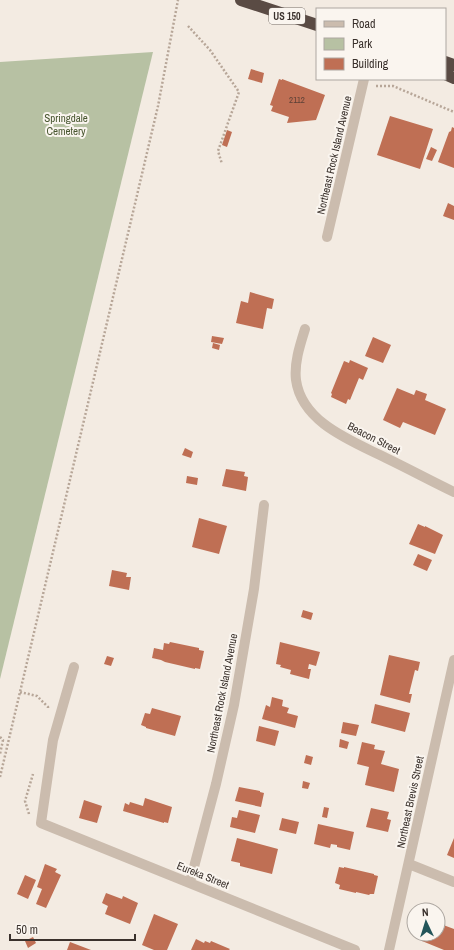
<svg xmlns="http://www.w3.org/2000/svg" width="454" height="950" font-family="'Archivo Narrow',sans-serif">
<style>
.green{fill:#b7c1a3}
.building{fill:#bf6f54}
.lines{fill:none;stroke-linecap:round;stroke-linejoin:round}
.path{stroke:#b7a698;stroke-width:2.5;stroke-dasharray:2 2;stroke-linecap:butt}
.minor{stroke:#cbbcae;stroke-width:10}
.highway{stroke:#5a4b44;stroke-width:12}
.labels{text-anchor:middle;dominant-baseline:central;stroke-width:4;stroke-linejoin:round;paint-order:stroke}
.number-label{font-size:9px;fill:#5b4036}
.shield{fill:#faf5ef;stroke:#746c66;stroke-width:1}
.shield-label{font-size:10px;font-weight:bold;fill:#3a312c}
.park-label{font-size:11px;fill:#495731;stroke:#faf5ef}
.street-label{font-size:11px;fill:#3a312c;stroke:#faf5ef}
</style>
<rect width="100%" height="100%" fill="#f3ebe2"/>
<path class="green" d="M153,52L0,679V62Z"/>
<path class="building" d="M251,69L264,73L262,83L248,79Z
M279,79L282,80V79L325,95L316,120L287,123L289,117L271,111L273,106L270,105Z
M390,116L433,129L420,169L377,155Z
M452,127L454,128V168L438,162L449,132L451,131Z
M227,130L232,132L227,147L222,145Z
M431,147L437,150L432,161L426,159Z
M448,203L454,206V220L443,216Z
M250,292L274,299L272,309L267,308L263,329L236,323L241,301L248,303Z
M212,336L224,338L222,344L211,342Z
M373,337L391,345L383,363L365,356Z
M213,343L220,345L219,350L212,348Z
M350,360L368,368L363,380L359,378L350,400L348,399L346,404L331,397L332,394L331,393L344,361L349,363Z
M397,388L414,395L416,390L427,394L425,400L446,409L435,435L403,422L400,428L383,420Z
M185,448L193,452L191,458L182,455Z
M226,469L245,472L244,476L248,477L246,491L222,486Z
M187,476L198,478L197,485L186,483Z
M199,518L227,526L219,554L192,547Z
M418,524L425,527V526L443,535L435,554L409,544Z
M418,554L432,560L427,571L413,565Z
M112,570L127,573L126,577H131L129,590L109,586Z
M303,610L313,613L311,620L301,617Z
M170,642L199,648V650L204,651L200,669L195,668V669L165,662L161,660L152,658L154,648L163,650L164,643L169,644Z
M280,642L320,652L316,666L309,664L308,669H311L309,679L290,674L291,670L280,667L281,665L276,664Z
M389,655L420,662L418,671L415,670L409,694H412L410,703L380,695Z
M107,656L114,658L111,666L104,664Z
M272,697L283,700L282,706L289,708L287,713L298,716L295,728L262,719L266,705L270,707Z
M375,704L410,713L405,732L371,723Z
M152,708L181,716L175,736L146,728V727L141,725L145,713L150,714Z
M343,722L359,725L356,736L341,733Z
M259,726L279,731L275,746L256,741Z
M340,739L349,742L347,749L339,747Z
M362,742L375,745L374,749L385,751L381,764L399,769L394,792L365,785L369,767L357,764Z
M306,755L313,757L311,765L304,763Z
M303,781L310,783L308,789L302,788Z
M239,787L260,791V792L264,793L261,807L235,801Z
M145,798L172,807L168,823L164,822V823L123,811L125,803L129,805L130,802L143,806Z
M84,800L102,806L97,823L79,818Z
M324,807L329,808L327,818L322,817Z
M371,808L389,812L387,819L391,820L388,832L366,827Z
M239,810L260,815L255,833L230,827L232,817L237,818Z
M282,818L299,822L296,834L279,830Z
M318,824L354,832L350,850L337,847V845L331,844L330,848L314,844Z
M237,838L278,849L272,874L240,866V863L231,861Z
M454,838V858L447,855Z
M45,864L57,869L55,872L61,875L46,908L36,904L42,889L37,887Z
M339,867L344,868V867L374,874V875L378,876L374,894H370L369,895L356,892V893L339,889L340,885L335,883Z
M25,875L36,880L28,899L17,894Z
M106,893L122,899L123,896L138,903L130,924L105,914L108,906L102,903Z
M154,914L178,924L167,950H154L142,945Z
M438,923L454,929V950H444L422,941L424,934H438Z
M33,937L36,943L28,948L25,941Z
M196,939L204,943L205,941L210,943L211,941L230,949L229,950H191Z
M70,942L91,950H67Z"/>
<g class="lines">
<path class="path" d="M188,26L210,50L239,92L218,151L222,164
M376,86H393L454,112
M20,692L37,696L48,707V709
M0,737L3,740L0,754
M0,777L158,106L178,0
M29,814L25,801L33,774"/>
<path class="minor" d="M327,237L364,79
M305,329C300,345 294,363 296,380C302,423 352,441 386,458C409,469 431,481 454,492
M74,667L53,740L41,823L355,950
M409,864L454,882
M190,882L216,784L234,705L254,589L264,505
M389,950L454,660"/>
<path class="highway" d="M241,0L317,25
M445,62L454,65
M445,74L454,78"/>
</g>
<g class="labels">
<g class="number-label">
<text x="297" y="100">2112</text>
</g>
<rect class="shield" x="269" y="8" width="36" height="16" rx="3"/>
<g class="shield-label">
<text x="287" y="16">US 150</text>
</g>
<g class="park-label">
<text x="66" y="118">Springdale<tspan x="66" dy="13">Cemetery</tspan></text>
</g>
<g class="street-label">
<text transform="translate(334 155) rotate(-77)">Northeast Rock Island Avenue</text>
<text transform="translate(374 438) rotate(27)">Beacon Street</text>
<text transform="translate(222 693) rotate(-79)">Northeast Rock Island Avenue</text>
<text transform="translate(410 802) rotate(-78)">Northeast Brevis Street</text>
<text transform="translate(203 875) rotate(22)">Eureka Street</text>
</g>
</g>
<rect x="316" y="8" width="130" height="72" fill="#faf5ef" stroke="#ada7a1"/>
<rect x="324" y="21" width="20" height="6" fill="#cbbcae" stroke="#ada7a1"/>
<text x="352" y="28" font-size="12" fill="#3a312c">Road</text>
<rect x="324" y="38" width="20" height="12" fill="#b7c1a3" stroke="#ada7a1"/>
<text x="352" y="48" font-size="12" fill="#3a312c">Park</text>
<rect x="324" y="58" width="20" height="12" fill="#bf6f54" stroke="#ada7a1"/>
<text x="352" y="68" font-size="12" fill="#3a312c">Building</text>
<g transform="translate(426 922) rotate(356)"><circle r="19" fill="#faf5ef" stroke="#ada7a1"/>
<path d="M0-3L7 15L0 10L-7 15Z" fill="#23555a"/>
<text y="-6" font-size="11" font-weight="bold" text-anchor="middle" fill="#3a312c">N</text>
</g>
<path d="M10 934v6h125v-6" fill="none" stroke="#3a312c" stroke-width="2"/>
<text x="16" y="934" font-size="12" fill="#3a312c" stroke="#faf5ef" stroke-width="3" paint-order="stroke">50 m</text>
</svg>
